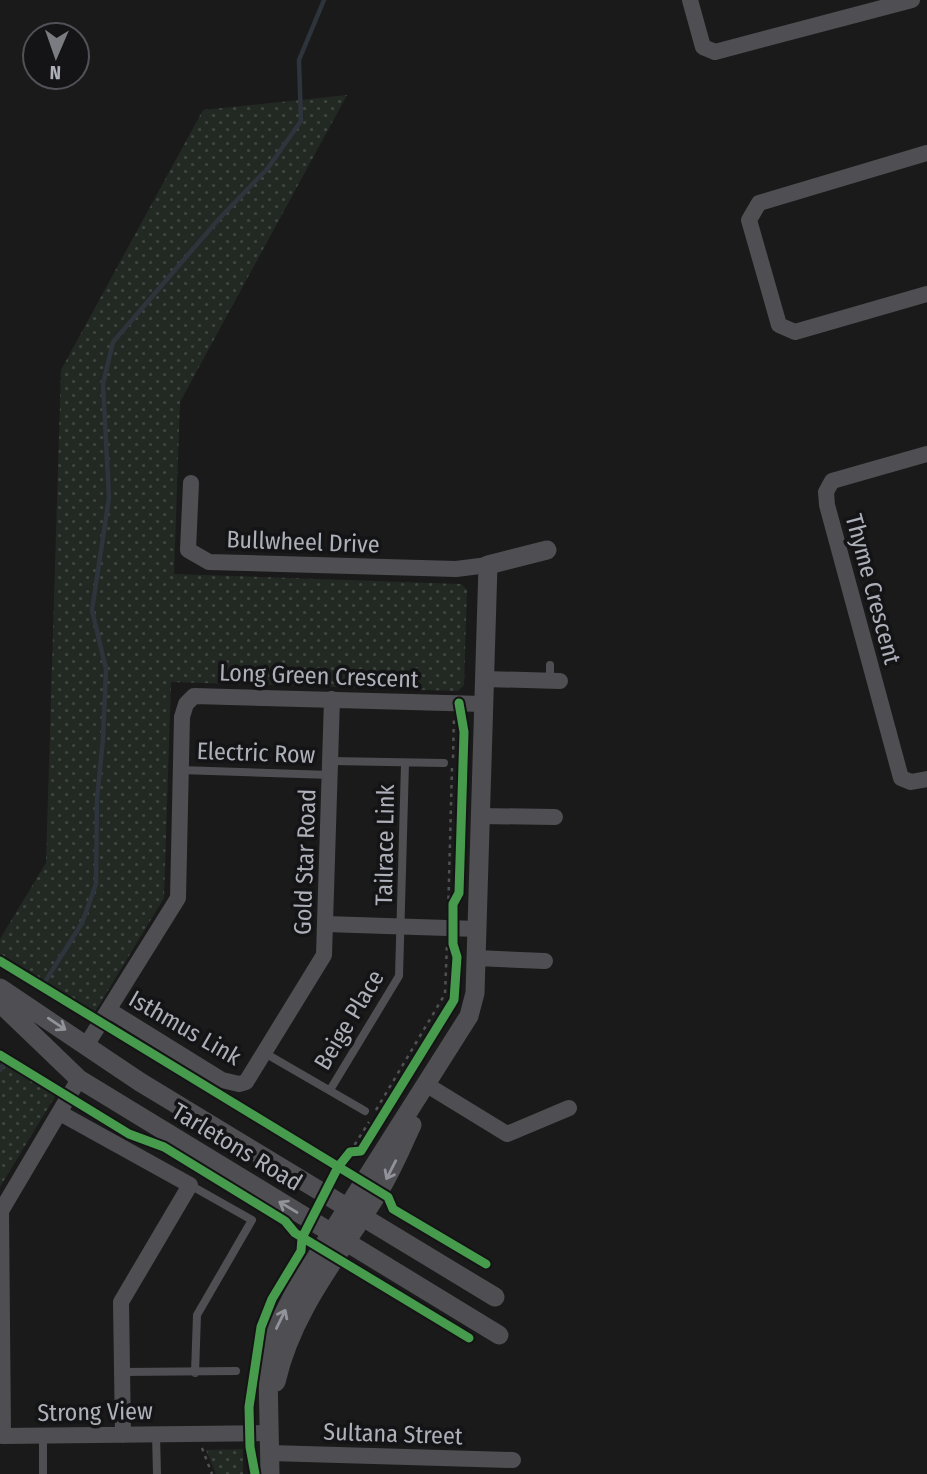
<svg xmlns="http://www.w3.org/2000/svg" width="927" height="1474" font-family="'Fira Sans Condensed',sans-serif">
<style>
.park{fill:url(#park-dots)}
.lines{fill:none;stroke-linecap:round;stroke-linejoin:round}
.stream{stroke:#2e343b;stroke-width:4.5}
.path{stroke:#505154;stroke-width:2.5;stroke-dasharray:3.5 5;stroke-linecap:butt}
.service{stroke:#4f4f53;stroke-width:8}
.minor{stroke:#4f4f53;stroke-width:16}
.tertiary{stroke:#4f4f53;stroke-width:19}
.cycleway-casing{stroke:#141416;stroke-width:13}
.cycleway{stroke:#469c4c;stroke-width:9}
.oneway{stroke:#91939a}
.labels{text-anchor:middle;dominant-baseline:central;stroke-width:7;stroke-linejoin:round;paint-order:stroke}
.street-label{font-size:24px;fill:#adb0b9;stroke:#141416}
</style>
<defs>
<pattern id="park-dots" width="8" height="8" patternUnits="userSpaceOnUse" patternTransform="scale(1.75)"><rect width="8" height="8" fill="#222923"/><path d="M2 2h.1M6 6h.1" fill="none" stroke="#3f4641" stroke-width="1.8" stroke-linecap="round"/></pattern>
</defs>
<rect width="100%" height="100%" fill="#1a1a1a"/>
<path class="park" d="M347,95L180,402L174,574L461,584L467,590L464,685L458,691L171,682L164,898L93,1015L39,983L0,966V939L46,863L61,370L203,110Z
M0,1054L54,1087L56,1095L0,1187Z
M243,1449V1474H216L206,1450Z"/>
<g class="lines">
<path class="stream" d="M43,985L82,923L96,884L97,799L103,739L106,669L92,610L109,498L103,384L113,342L218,220L268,168L301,121L299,60L324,0
M0,1070L3,1065"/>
<path class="path" d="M453,758L454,716
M448,916L452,768
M376,1110L445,994L447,943
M350,1152L369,1122
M202,1448L212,1474"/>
<path class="service" d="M550,681V665
M331,761L444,763
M180,770L331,775
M263,1052L365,1111
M330,1090L399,976L405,764
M190,1185L252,1220L197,1315L195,1373
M123,1372L236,1371
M156,1434L157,1474
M43,1435V1474"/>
<path class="minor" d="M690,0L703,47L715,52L912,0
M927,153L759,203L749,220L779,325L795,332L927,294
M927,454L832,481L826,492L827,505L901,778L911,782L927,779
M191,483L188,550L209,562L456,569L488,565
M485,679L560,681
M480,816L555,817
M326,924L477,929
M476,958L545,961
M109,1010L222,1080L239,1084L246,1082L324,955L332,699
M87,1044L178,898L182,717L186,704L194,696L483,704
M79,1079L1,1211L3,1436L270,1433
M427,1085L507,1134L569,1108
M60,1113L190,1185L121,1302L123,1435
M270,1453L513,1460"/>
<path class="tertiary" d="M0,988L140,1082L495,1297
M0,1003L79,1079L499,1335
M276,1382C292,1310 341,1253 378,1193C392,1171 401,1148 412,1125
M270,1474L268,1372L274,1333L296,1289L469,1016L475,993L488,565L547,550"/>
<g class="cycleway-casing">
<path id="cycleway" d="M0,961L388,1197L393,1209L486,1264
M0,1055L129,1134L164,1147L285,1221L295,1233L469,1338
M255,1474L250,1447L249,1407L261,1327L272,1299L301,1251L302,1238L338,1167L350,1152L361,1151L454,1000L457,957L453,944V904L459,893L464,732L459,703"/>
</g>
<use href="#cycleway" class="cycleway"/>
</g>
<defs><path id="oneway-shaft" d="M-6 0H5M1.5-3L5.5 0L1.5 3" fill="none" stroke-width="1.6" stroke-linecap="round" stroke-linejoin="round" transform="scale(1.75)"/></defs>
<g class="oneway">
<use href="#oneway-shaft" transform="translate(57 1024) rotate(34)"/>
<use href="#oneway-shaft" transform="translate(391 1170) rotate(117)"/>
<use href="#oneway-shaft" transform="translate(288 1207) rotate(-149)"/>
<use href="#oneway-shaft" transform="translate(281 1319) rotate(-64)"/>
</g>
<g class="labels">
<g class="street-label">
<text transform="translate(303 542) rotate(2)">Bullwheel Drive</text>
<text transform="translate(873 589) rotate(75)">Thyme Crescent</text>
<text transform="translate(319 676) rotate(2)">Long Green Crescent</text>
<text transform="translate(256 753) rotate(2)">Electric Row</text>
<text transform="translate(385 845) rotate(-89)">Tailrace Link</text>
<text transform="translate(305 862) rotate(-88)">Gold Star Road</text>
<text transform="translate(349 1020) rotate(-59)">Beige Place</text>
<text transform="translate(185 1028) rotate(30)">Isthmus Link</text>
<text transform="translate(237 1147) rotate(31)">Tarletons Road</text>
<text transform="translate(95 1412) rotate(-1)">Strong View</text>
<text transform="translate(393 1434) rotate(2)">Sultana Street</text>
</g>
</g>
<g transform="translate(56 56) rotate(182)"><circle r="33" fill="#141416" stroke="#515257" stroke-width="2"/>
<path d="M0-5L12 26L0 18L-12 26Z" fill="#7a7c81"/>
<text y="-10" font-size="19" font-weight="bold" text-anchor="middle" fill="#adb0b9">N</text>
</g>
</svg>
